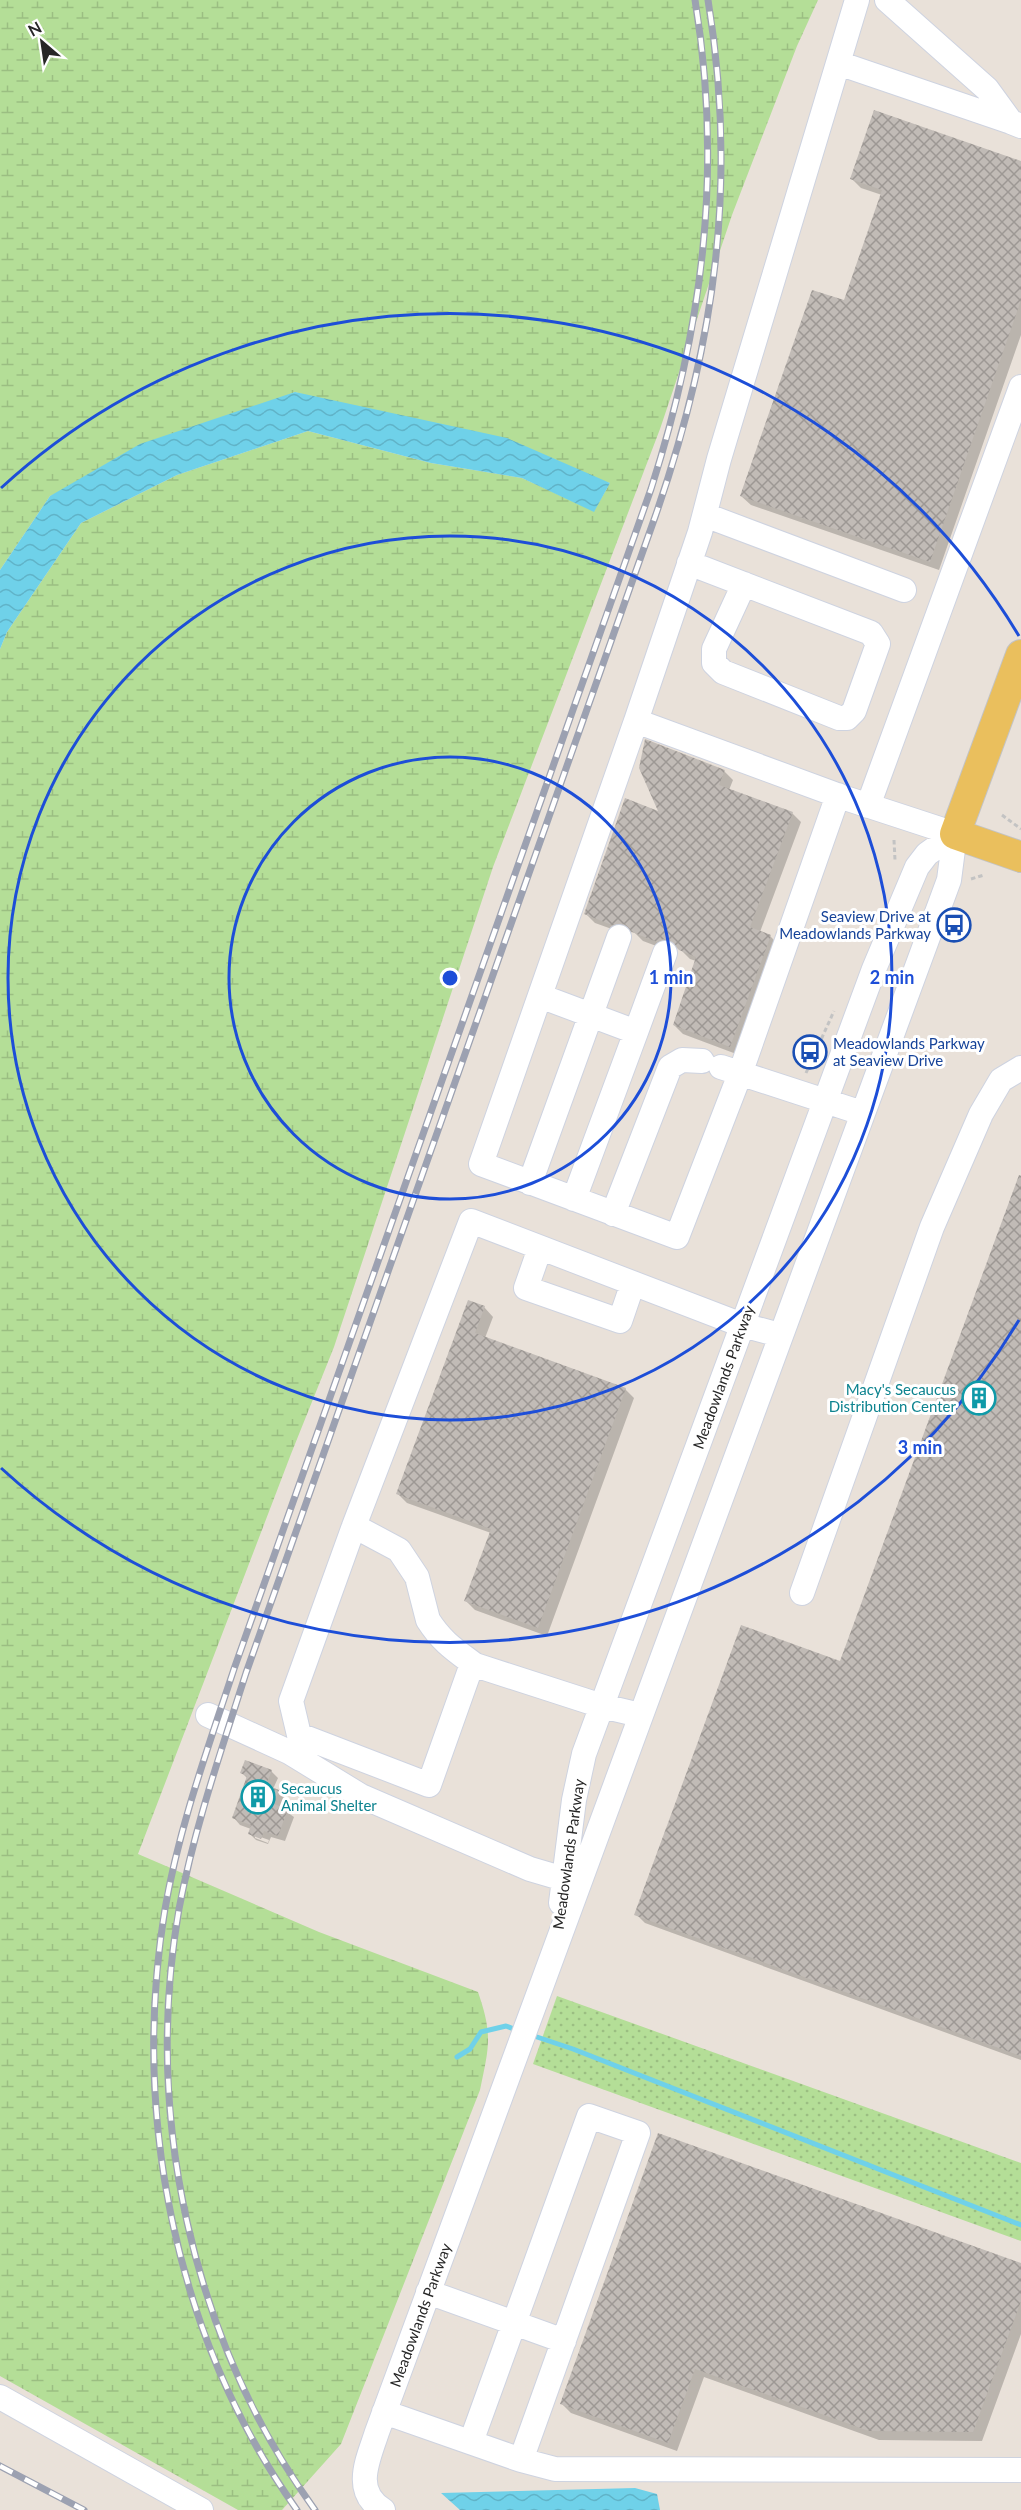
<svg xmlns="http://www.w3.org/2000/svg" width="1021" height="2510" font-family="Lato,sans-serif">
<style>
.grass{fill:url(#grass-dots)}
.wetland{fill:url(#wetland-marsh)}
.water{fill:url(#water-waves)}
.shadow{fill:#0003;fill-rule:evenodd}
.lines{fill:none;stroke-linecap:round;stroke-linejoin:round}
.stream{stroke:#6fd1e9;stroke-width:5}
.building{fill:url(#building-cross-hatch)}
.minor-casing{stroke:#ced3e0;stroke-width:26}
.major-casing{stroke:#c3c3c3;stroke-width:32}
.path{stroke:#c3c3c3;stroke-width:3;stroke-dasharray:4.5 3;stroke-linecap:butt}
.minor{stroke:#fff;stroke-width:24}
.major{stroke:#eabf5d;stroke-width:30}
.rail-casing{stroke:#9ca1b1;stroke-width:7}
.rail{stroke:#fff;stroke-width:4.5;stroke-dasharray:14;stroke-linecap:butt}
.ring{fill:none;stroke:#1d4ed8;stroke-width:3}
.labels{text-anchor:middle;dominant-baseline:central;stroke-width:6;stroke-linejoin:round;paint-order:stroke}
.transit-label{font-size:15px;fill:#164399;stroke:#fff;text-anchor:end}
.street-label{font-size:15px;fill:#272727;stroke:#fff}
.culture-label{font-size:15px;fill:#0d838f;stroke:#fff;text-anchor:end}
.centre{fill:#1d4ed8;stroke:#fff;stroke-width:3}
.ring-label{font-size:18px;text-anchor:middle;font-weight:bold;fill:#1d4ed8;stroke:#fff;stroke-width:6;stroke-linejoin:round;paint-order:stroke}
</style>
<defs>
<pattern id="grass-dots" width="8" height="8" patternUnits="userSpaceOnUse" patternTransform="scale(1.5)"><rect width="8" height="8" fill="#b4de97"/><path d="M2 2h.1M6 6h.1" fill="none" stroke="#9bbe82" stroke-width="1.8" stroke-linecap="round"/></pattern>
<pattern id="wetland-marsh" width="20" height="14" patternUnits="userSpaceOnUse" patternTransform="scale(1.5)"><rect width="20" height="14" fill="#b4de97"/><path d="M1 5h8M5 5V1M11 12h8M15 12V8" fill="none" stroke="#9bbe82"/></pattern>
<pattern id="water-waves" width="16" height="10" patternUnits="userSpaceOnUse" patternTransform="scale(1.5)"><rect width="16" height="10" fill="#6fd1e9"/><path d="M0 5q4-4 8 0t8 0" fill="none" stroke="#60b3c8"/></pattern>
<pattern id="building-cross-hatch" width="8" height="8" patternUnits="userSpaceOnUse" patternTransform="scale(1.5)"><rect width="8" height="8" fill="#c1bbb6"/><path d="M0 0l8 8M0 8l8-8" fill="none" stroke="#9d9894"/></pattern>
</defs>
<rect width="100%" height="100%" fill="#e9e1d9"/>
<path class="grass" d="M557,1996L1021,2163V2241L533,2064Z"/>
<path class="wetland" d="M0,0H818L797,46L732,215L660,429L493,867L334,1347L291,1454L138,1854L319,1932L478,1992C493,2035 489,2047 480,2090L341,2444L282,2510H238L0,2376V649L7,632L81,523L177,475L308,431L431,463L522,478L594,511L610,483L295,392L50,496L0,570Z"/>
<path class="water" d="M295,392L507,438L610,483L594,512L522,478L431,463L308,431L177,475L81,523L7,632L0,649V570L50,496L140,444Z
M635,2488L657,2494L660,2510H460L441,2493Z"/>
<path class="shadow" d="M1021,162V335L939,570L751,505L741,496L845,302L882,195L861,188L852,179Z
M724,771L733,780L729,790L792,813L801,822L760,932L770,936L779,945L739,1055L683,1034L674,1025L696,961L690,959L679,948L667,950L643,941L634,932L623,933L595,923L586,914L661,813Z
M1021,1175V2060L645,1923L636,1914L841,1663Z
M484,1307L493,1317L485,1338L625,1389L634,1398L547,1636L475,1610L466,1601L491,1533L407,1503L398,1494Z
M271,1771L278,1778L273,1789L285,1798L281,1808L294,1817L285,1841L271,1837L268,1844L256,1840L249,1833L251,1829L240,1825L234,1818L248,1779L242,1773ZM255,1835L269,1840L268,1843L255,1838Z
M1021,2265V2334L982,2441L879,2440L704,2377L677,2451L571,2413L562,2404Z"/>
<g class="lines">
<path class="stream" d="M531,2035L573,2049L1021,2225
M457,2057L470,2049L481,2032L506,2026L519,2031"/>
</g>
<path class="building" d="M874,110L1021,161V300L930,562L740,496L812,290L844,300L882,190L850,179Z
M645,739L725,770L719,785L793,812L750,927L771,935L730,1047L673,1025L696,957L679,950L670,940L663,939L657,942L632,932L624,924L612,925L584,914L625,798L658,811L639,768Z
M1019,1175L1021,1176V2056L634,1915L741,1625L840,1661Z
M468,1300L485,1306L475,1333L626,1388L538,1628L464,1601L491,1529L396,1494Z
M245,1760L272,1770L266,1785L279,1790L274,1804L288,1809L278,1836L264,1831L261,1839L248,1834L251,1825L232,1818L247,1776L240,1773Z
M658,2133L1021,2263V2301L973,2432L869,2431L695,2369L668,2443L560,2404Z"/>
<g class="lines">
<g class="minor-casing">
<path id="minor" d="M857,0L719,459L700,532L636,721L845,798L955,834
M887,0L987,89L1011,122L1021,126
M838,63L1011,122
M705,515L904,590
M689,563L871,633L878,644L854,711L847,718H839L723,672L714,663V649L744,584
M636,721L481,1164L677,1237L740,1074L838,795
M868,806L1021,387
M540,996L636,1032L574,1199
M636,1032L665,953
M721,1067L862,1113
M530,1183L619,937
M613,1214L670,1067L682,1060L702,1061
M540,1248L526,1288L620,1321L633,1283
M354,1526L399,1550L417,1577L428,1620C442,1642 455,1650 475,1665
M802,1593L932,1227L981,1114L1001,1080L1021,1068
M208,1715L289,1752L361,1796L530,1869L564,1879
M640,1715L602,1706L472,1664L429,1785L299,1735L291,1701L354,1526L471,1221L742,1325L780,1335
M561,1903L574,1800L584,1754L874,969L917,867L927,854L955,834
M428,2292L564,2341
M0,2397L201,2510
M384,2412L521,2460L555,2469L1021,2470
M471,2442L589,2116L638,2133L521,2460
M383,2510C352,2491 368,2460 377,2432L949,880L955,834"/>
</g>
<g class="major-casing">
<path id="major" d="M1021,655L955,834L1021,857"/>
</g>
<path class="path" d="M1002,815L1021,829
M894,840L895,860
M971,879L984,875
M806,1073L834,1011"/>
<use href="#minor" class="minor"/>
<use href="#major" class="major"/>
<g class="rail-casing">
<path id="rail" d="M0,2466L84,2510
M297,2510C175,2339 131,2114 165,1909C179,1827 208,1748 234,1669L651,489C703,327 723,169 695,0
M315,2510C192,2340 143,2116 179,1909C194,1829 221,1751 246,1673L655,517C715,345 738,182 708,0"/>
</g>
<use href="#rail" class="rail"/>
</g>
<g class="ring">
<circle cx="450" cy="978" r="221"/>
<circle cx="450" cy="978" r="442"/>
<path d="M1019 1320A664 664 0 0 1 1 1468M1 488A664 664 0 0 1 1019 636"/>
</g>
<defs>
<g id="bus-ring" transform="scale(1.725)"><circle r="9.5" fill="#fff" stroke="#1a4fb4" stroke-width="1.5"/><path d="M-5-6H5V4H4V6H2V4H-2V6H-4V4H-5ZM-3.5-4V0h7V-4ZM-3.5 1.2v1.5H-2V1.2ZM2 1.2v1.5H3.5V1.2Z" fill="#1a4fb4"/></g>
<g id="building-ring" transform="scale(1.725)"><circle r="9.5" fill="#fff" stroke="#0f9aa8" stroke-width="1.5"/><path d="M-4-6H4V6H1V3H-1V6H-4ZM-2.5-4.3h1.7v1.8h-1.7ZM.8-4.3h1.7v1.8H.8ZM-2.5-1h1.7V.8h-1.7ZM.8-1h1.7V.8H.8Z" fill="#0f9aa8"/></g>
</defs>
<g fill-rule="evenodd">
<use href="#bus-ring" x="954" y="925"/>
<use href="#bus-ring" x="810" y="1052"/>
<use href="#building-ring" x="979" y="1398"/>
<use href="#building-ring" x="258" y="1797"/>
</g>
<g class="labels">
<g class="transit-label">
<text x="931" y="916">Seaview Drive at<tspan x="931" dy="17">Meadowlands Parkway</tspan></text>
<text x="833" y="1043" text-anchor="start">Meadowlands Parkway<tspan x="833" dy="17">at Seaview Drive</tspan></text>
</g>
<g class="street-label">
<text transform="translate(723 1377) rotate(-70)">Meadowlands Parkway</text>
<text transform="translate(568 1854) rotate(-82)">Meadowlands Parkway</text>
<text transform="translate(420 2315) rotate(-70)">Meadowlands Parkway</text>
</g>
<g class="culture-label">
<text x="956" y="1389">Macy's Secaucus<tspan x="956" dy="17">Distribution Center</tspan></text>
<text x="281" y="1788" text-anchor="start">Secaucus<tspan x="281" dy="17">Animal Shelter</tspan></text>
</g>
</g>
<circle cx="450" cy="978" r="9" class="centre"/>
<g class="ring-label">
<text x="671" y="984">1 min</text>
<text x="892" y="984">2 min</text>
<text x="920" y="1454">3 min</text>
</g>
<g transform="translate(42 42) rotate(331)" stroke="#ffffff" stroke-width="4.5" paint-order="stroke">
<path d="M0-4.5L10 22L0 15L-10 22Z" fill="#272727"/>
<text y="-9" font-size="16" font-weight="bold" text-anchor="middle" fill="#272727">N</text>
</g>
</svg>
